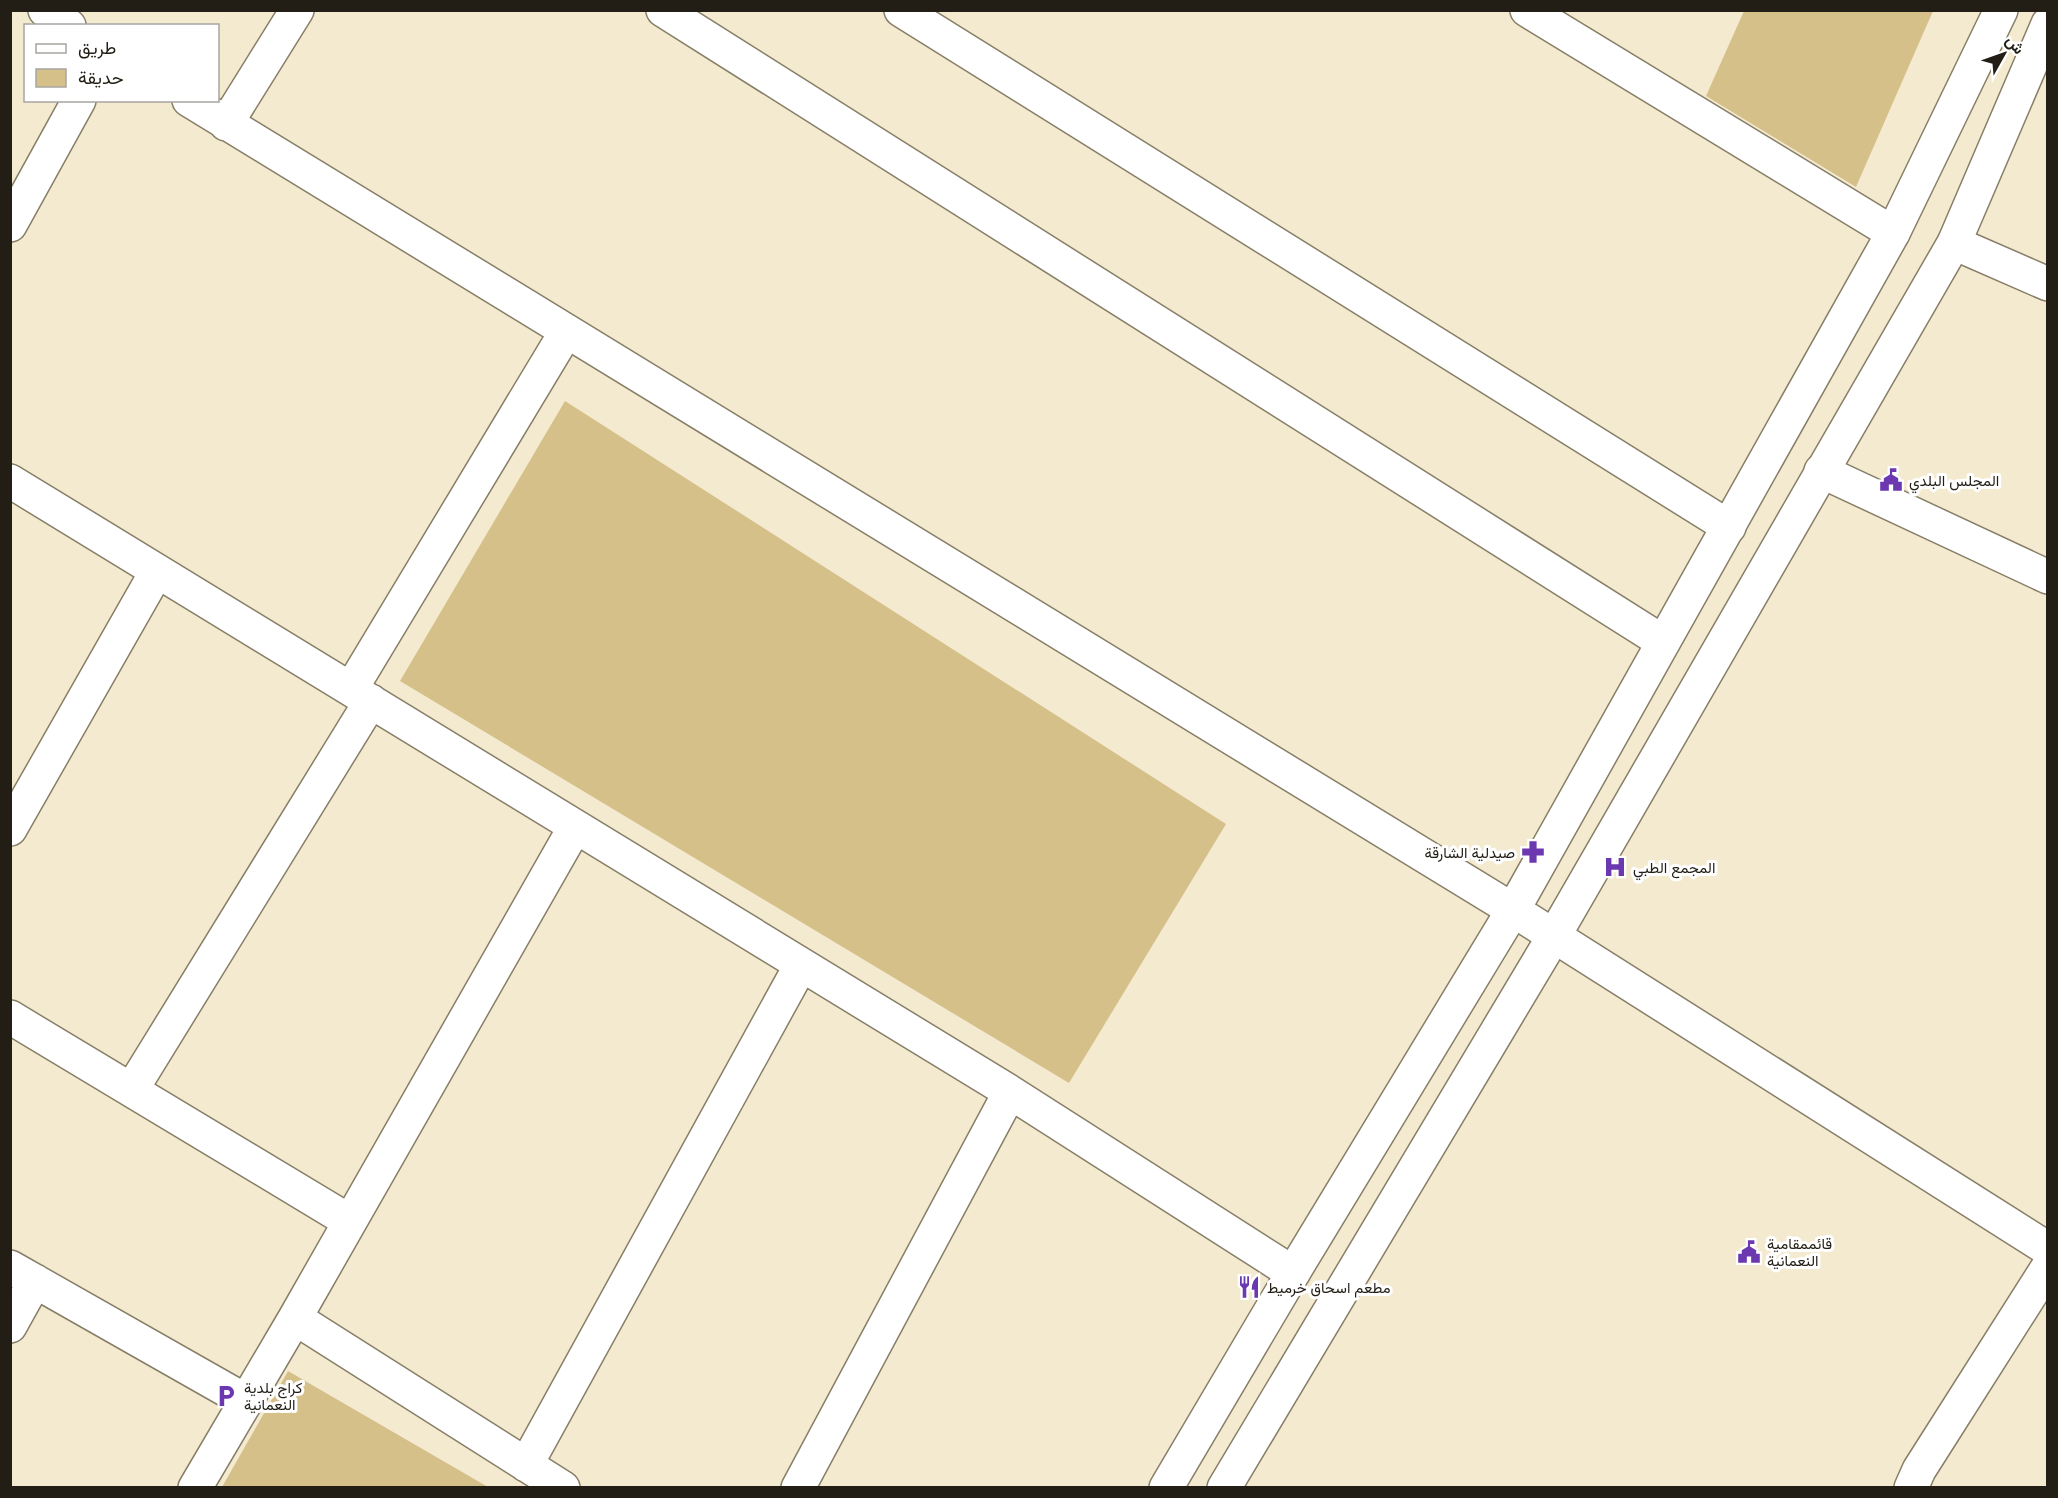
<svg xmlns="http://www.w3.org/2000/svg" width="2058" height="1498" font-family="Lora,Vazirmatn,serif">
<style>
.green{fill:#d5c08a}
.lines{fill:none;stroke-linecap:round;stroke-linejoin:round}
.minor-casing{stroke:#877e67;stroke-width:36}
.primary-casing{stroke:#877e67;stroke-width:36}
.minor{stroke:#fff;stroke-width:33}
.primary{stroke:#fff;stroke-width:33}
.labels{text-anchor:middle;dominant-baseline:central;stroke-width:6;stroke-linejoin:round;paint-order:stroke}
.poi-label{font-size:15px;fill:#221e15;stroke:#fff;text-anchor:start}
</style>
<rect width="100%" height="100%" fill="#f4ead0"/>
<path class="green" d="M1744,11H1933L1856,187L1706,96Z
M565,401L1226,824L1069,1083L400,681Z
M288,1371L488,1487H222Z"/>
<g class="lines">
<g class="minor-casing">
<path id="minor" d="M45,10L69,26
M663,10L1663,642
M901,10L1729,527
M1527,10L1893,233
M189,100L1513,910L2048,1249
M226,124L297,10
M10,225L79,100
M1954,243L2048,284
M1821,471L2048,577
M10,481L1010,1092L1293,1273
M351,689L566,332
M10,829L157,571
M10,1017L349,1221
M132,1089L371,701
M10,1267L246,1401
M295,1318L563,1488
M10,1326L35,1281
M526,1465L801,965
M195,1488L295,1318L575,827
M798,1488L1010,1092
M1911,1488L1919,1470L2048,1267"/>
</g>
<g class="primary-casing">
<path id="primary" d="M1166,1488L1293,1273L1513,910L1893,233L2001,10
M1224,1488L1554,936L1954,243L2048,24"/>
</g>
<use href="#minor" class="minor"/>
<use href="#primary" class="primary"/>
</g>
<defs>
<g id="civic-bare" transform="scale(1.8)"><path d="M-.6-6.5H3V-4.5H.6V-3L4-1V1h2V6H-6V1h2V-1L-.6-3ZM-1.2 2.5V6h2.4V2.5Z" fill="#6c38af" stroke="#fff" stroke-width="2.5" paint-order="stroke"/></g>
<g id="pharmacy-bare" transform="scale(1.8)"><path d="M-2-6h4v4h4v4h-4v4h-4v-4h-4v-4h4Z" fill="#6c38af" stroke="#fff" stroke-width="2.5" paint-order="stroke"/></g>
<g id="hospital-bare" transform="scale(1.8)"><path d="M-5-5h3v3.5h4V-5h3V5h-3V1.5h-4V5h-3Z" fill="#6c38af" stroke="#fff" stroke-width="2.5" paint-order="stroke"/></g>
<g id="restaurant-bare" transform="scale(1.8)"><path d="M-5-6h1v4h1v-4h1v4h1v-4h1v5L-1.5 .5V6h-2V.5L-5-1ZM5-6V6H3V1.5H1.5Q1.5-4 5-6Z" fill="#6c38af" stroke="#fff" stroke-width="2.5" paint-order="stroke"/></g>
<g id="parking-bare" transform="scale(1.8)"><path d="M-3.5-5.5H1a3.5 3.5 0 0 1 0 7H-1V5.5H-3.5ZM-1-3.4V-.6H.8a1.4 1.4 0 0 0 0-2.8Z" fill="#6c38af" stroke="#fff" stroke-width="2.5" paint-order="stroke"/></g>
</defs>
<g fill-rule="evenodd">
<use href="#civic-bare" x="1891" y="480"/>
<use href="#pharmacy-bare" x="1533" y="852"/>
<use href="#hospital-bare" x="1615" y="867"/>
<use href="#civic-bare" x="1749" y="1252"/>
<use href="#restaurant-bare" x="1249" y="1287"/>
<use href="#parking-bare" x="226" y="1396"/>
</g>
<g class="labels">
<g class="poi-label">
<text x="1909" y="480">المجلس البلدي</text>
<text x="1515" y="852" text-anchor="end">صيدلية الشارقة</text>
<text x="1633" y="867">المجمع الطبي</text>
<text x="1767" y="1243">قائممقامية<tspan x="1767" dy="17">النعمانية</tspan></text>
<text x="1267" y="1287">مطعم اسحاق خرميط</text>
<text x="244" y="1387">كراج بلدية<tspan x="244" dy="17">النعمانية</tspan></text>
</g>
</g>
<rect width="2058" height="1498" fill="none" stroke="#221e15" stroke-width="24"/>
<rect x="24" y="24" width="195" height="78" fill="#ffffff" stroke="#a7a5a1" stroke-width="1.5"/>
<rect x="36" y="44" width="30" height="9" fill="#ffffff" stroke="#a7a5a1" stroke-width="1.5"/>
<text x="78" y="54" font-size="18" fill="#221e15">طريق</text>
<rect x="36" y="69" width="30" height="18" fill="#d5c08a" stroke="#a7a5a1" stroke-width="1.5"/>
<text x="78" y="84" font-size="18" fill="#221e15">حديقة</text>
<g transform="translate(2004 54) rotate(50)" stroke="#ffffff" stroke-width="4.5" paint-order="stroke">
<path d="M0-4.5L10 22L0 15L-10 22Z" fill="#221e15"/>
<text y="-9" font-size="16" font-weight="bold" text-anchor="middle" fill="#221e15">ش</text>
</g>
</svg>
